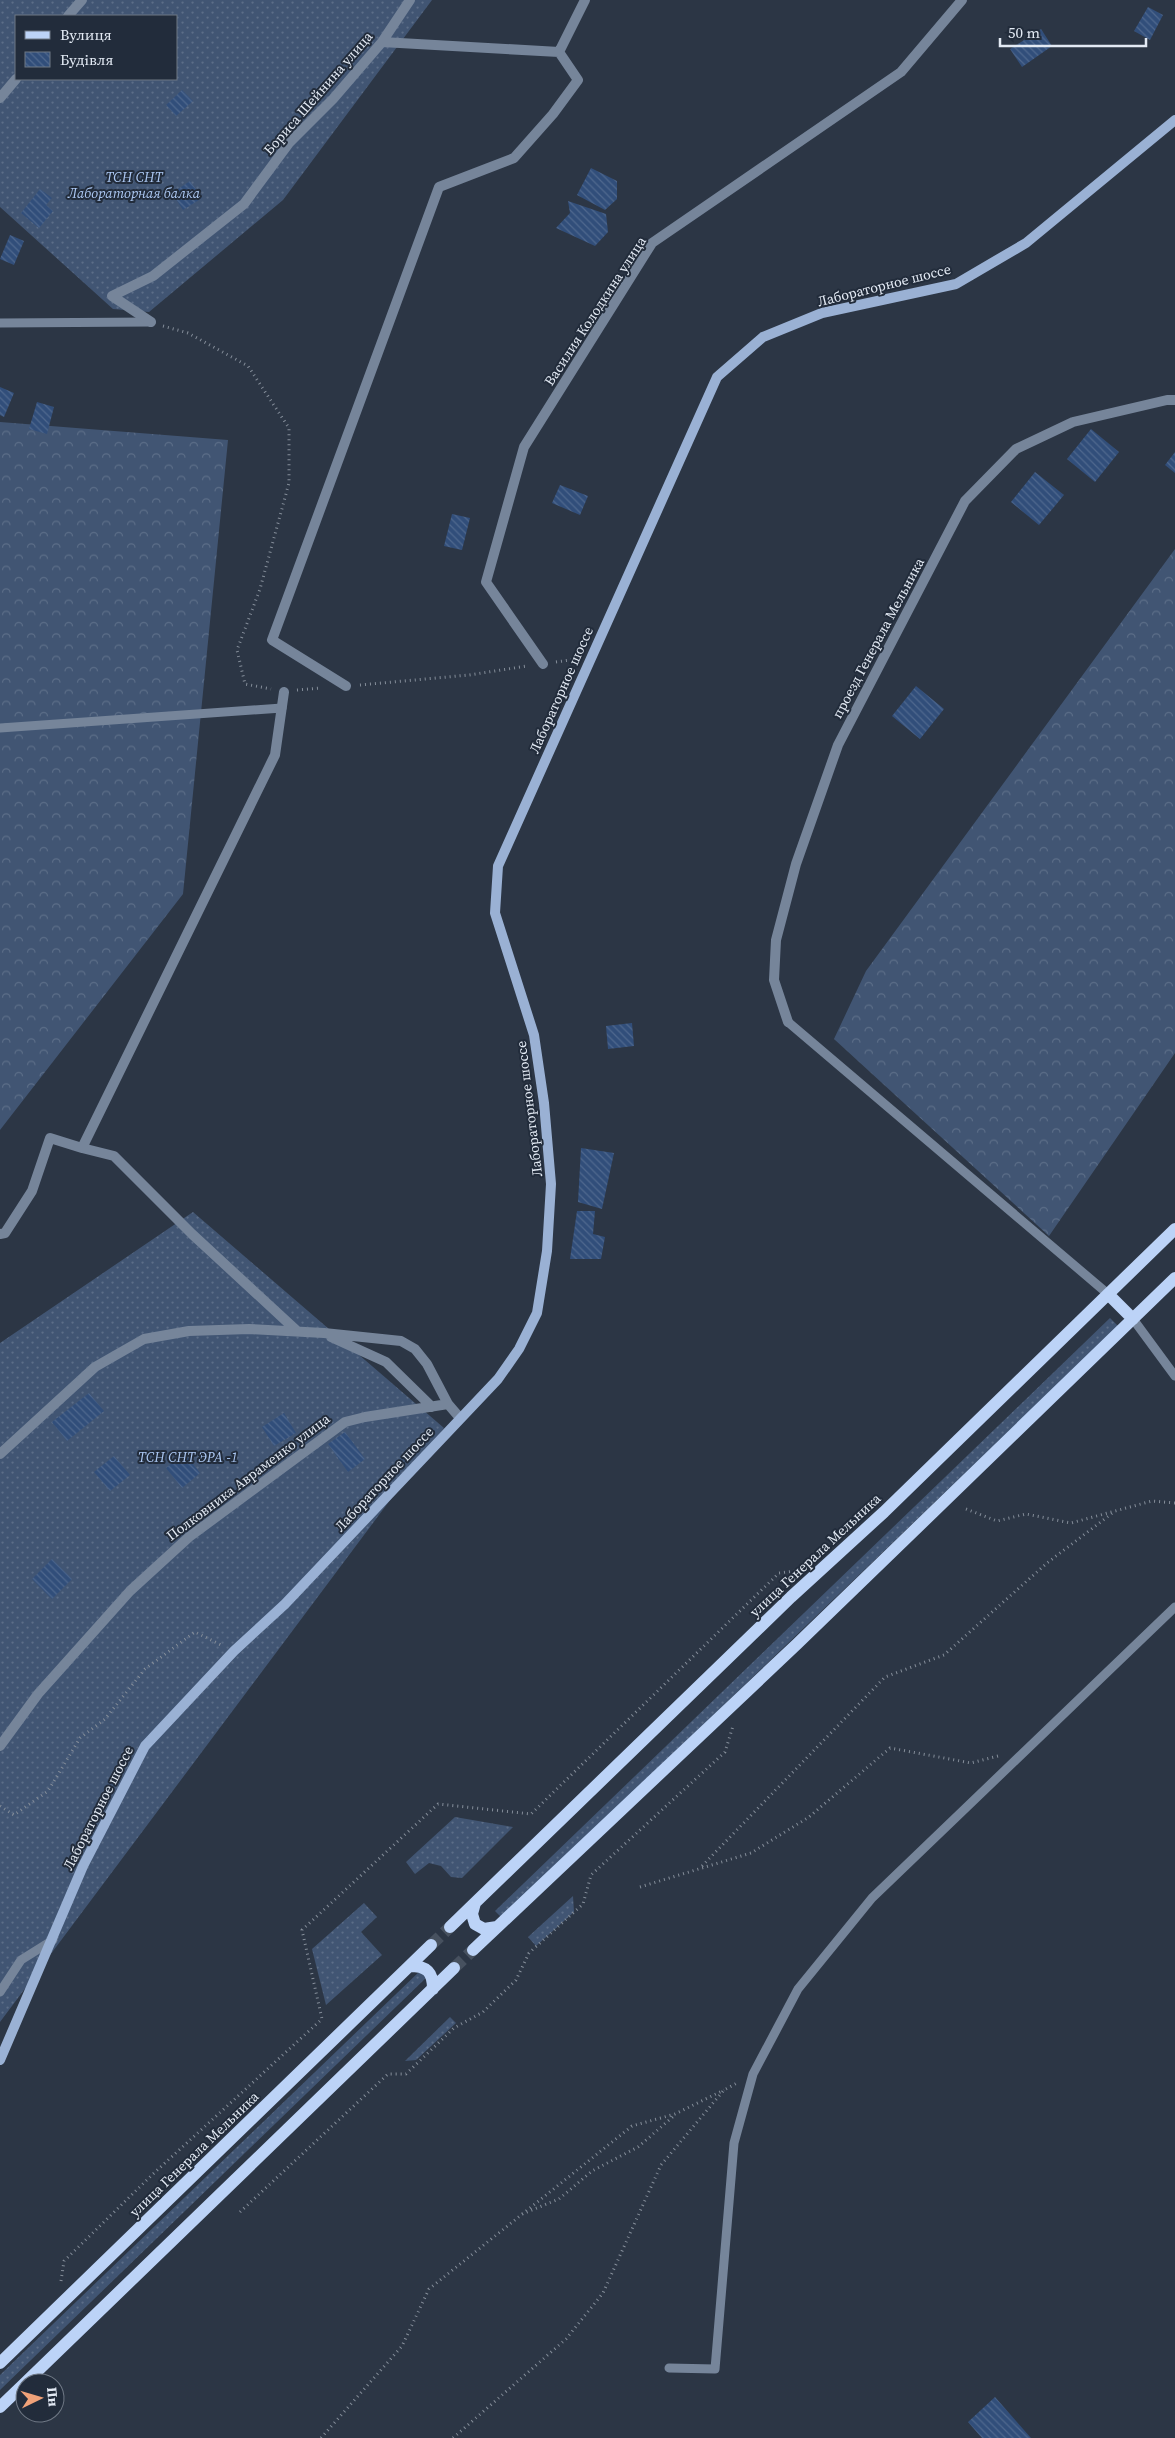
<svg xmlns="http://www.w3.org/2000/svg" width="1175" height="2438" font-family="'Source Serif 4',serif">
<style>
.grass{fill:url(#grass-dots);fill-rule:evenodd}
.forest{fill:url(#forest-crowns)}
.building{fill:url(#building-back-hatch)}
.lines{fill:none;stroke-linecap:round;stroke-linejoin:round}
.primary-tunnel{stroke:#47515f;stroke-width:12;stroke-dasharray:12 6;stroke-linecap:butt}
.path{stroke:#858e9a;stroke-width:3;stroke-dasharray:1 4;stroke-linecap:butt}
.service{stroke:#76859a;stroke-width:9}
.minor{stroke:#76859a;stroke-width:10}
.secondary{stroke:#9ab1d4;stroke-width:10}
.primary{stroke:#bcd3f7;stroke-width:12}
.labels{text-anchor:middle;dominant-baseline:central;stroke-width:4;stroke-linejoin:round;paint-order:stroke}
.street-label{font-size:14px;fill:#e3eaf4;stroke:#222c3b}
.park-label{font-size:14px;font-style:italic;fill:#acc8f3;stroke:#222c3b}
</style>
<defs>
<pattern id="grass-dots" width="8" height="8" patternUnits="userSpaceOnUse" patternTransform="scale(1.25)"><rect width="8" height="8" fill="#415573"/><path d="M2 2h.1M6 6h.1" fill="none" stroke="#5c6e88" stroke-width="1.8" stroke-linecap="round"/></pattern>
<pattern id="forest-crowns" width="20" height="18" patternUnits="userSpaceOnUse" patternTransform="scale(1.25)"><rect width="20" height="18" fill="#415573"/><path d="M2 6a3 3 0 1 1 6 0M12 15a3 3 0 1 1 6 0" fill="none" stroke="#5c6e88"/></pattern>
<pattern id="building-back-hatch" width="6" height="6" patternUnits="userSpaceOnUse" patternTransform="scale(1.25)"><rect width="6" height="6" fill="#314e7a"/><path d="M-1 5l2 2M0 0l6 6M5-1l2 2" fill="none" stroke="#4f688e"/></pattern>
</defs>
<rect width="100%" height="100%" fill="#2c3645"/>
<path class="grass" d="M0,0H432L283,200L149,312L113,309L0,207ZM16,16H176V79H16Z
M193,1212L444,1428L0,2022V1343Z
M1110,1318L1118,1326L502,1918L495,1911Z
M455,1817L513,1827L462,1878L451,1877L441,1866L429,1863L415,1874L406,1862Z
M573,1896L574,1912L536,1946L528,1937Z
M364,1903L377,1917L361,1932L382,1955L326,2005L312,1949Z
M421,1970L428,1976L0,2390V2375Z
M450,2017L456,2023L416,2060L405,2061Z"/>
<path class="forest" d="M0,422L228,440L183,894L0,1130Z
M1175,549V1053L1049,1236L834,1039L866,971Z"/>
<path class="building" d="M1148,7L1163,15L1150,40L1134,31Z
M1041,29L1052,46L1022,67L1010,49Z
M182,90L193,101L176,116L166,105Z
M591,168L617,181V199L605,210L577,195Z
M190,181L202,198L183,210L172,193Z
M40,189L52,198L46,205L53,211L39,228L21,213Z
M568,201L606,214L608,232L595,246L556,228L570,213Z
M10,235L24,241L14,265L0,259Z
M0,387L14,393L4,417L0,415Z
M37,402L54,407L47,434L29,429Z
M1091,429L1119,452L1095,482L1067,459Z
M1175,452V473L1165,465Z
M1035,472L1064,495L1039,525L1011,502Z
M560,485L588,496L580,515L552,503Z
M452,514L470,518L462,550L444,546Z
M916,686L944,709L920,739L892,716Z
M632,1023L634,1046L608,1049L606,1026Z
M581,1148L614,1153L602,1209L578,1202Z
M577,1211H595L593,1234L605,1237L601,1259H570Z
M89,1393L104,1411L67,1441L52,1422Z
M284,1413L296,1433L274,1446L262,1427Z
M345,1432L365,1459L348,1472L328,1444Z
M184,1453L200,1473L182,1488L166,1468Z
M114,1456L130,1475L110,1491L94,1472Z
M52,1559L72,1579L52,1599L32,1579Z
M995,2397L1031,2438H982L968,2422Z"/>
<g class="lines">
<path class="primary-tunnel" d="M431,1945L450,1927
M454,1968L473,1950"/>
<path class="path" d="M163,326L188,333L248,366L289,428V483L260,589L237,650L245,684L271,689
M556,662L577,659
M360,685L469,675L527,666
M297,690L321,688
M966,1509L997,1521L1026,1514L1071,1523L1152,1501L1175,1503
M0,1806L14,1815L48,1791L80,1738L105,1719L145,1669L195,1632L221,1645
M702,1866L885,1677L944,1655L1047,1563L1115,1511
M640,1887L751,1853L809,1817L890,1748L971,1763L998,1756
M240,2212L388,2074H406L454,2028L483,2012L516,1980L529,1953L583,1904L591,1875L725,1752L733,1726
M522,2214L559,2199L592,2171L638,2147L675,2115
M61,2281L64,2261L153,2174L322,2019L302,1930L438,1804L531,1814L779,1573L795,1571
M321,2438L402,2346L429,2289L632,2126L675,2114L724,2090
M453,2438L566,2339L603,2293L661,2165L724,2090L737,2083"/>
<path class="service" d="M0,323L151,322
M0,728L282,708
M788,1022L1108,1294
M1133,1319L1175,1376
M0,1992L21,1960L53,1940
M669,2368L715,2369L734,2143L753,2074L798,1989L872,1898L1175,1607"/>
<path class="minor" d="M68,16L82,0
M382,42L559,52L585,0
M0,98L16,79
M151,322L112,296L153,276L244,204L289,143L333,99L382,42L410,0
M543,664L486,582L524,447L652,243L901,72L962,0
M346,686L272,640L439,187L514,158L553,114L578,80L559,52
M284,692L275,755L82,1148L114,1156L192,1234L297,1331
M788,1022L774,980L776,940L796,864L838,745L965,501L1016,449L1073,422L1167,400H1175
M0,1234L5,1233L32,1191L50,1138L82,1148
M331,1337L386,1362L432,1407
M0,1454L95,1367L144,1339L189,1331L249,1329L324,1333L401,1341L415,1349L427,1364L448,1404L460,1418
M0,1746L38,1694L130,1591L189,1537L345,1422L365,1417L448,1404"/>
<path class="secondary" d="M0,2060L83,1866L145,1746L234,1651L285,1604L498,1379L519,1349L537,1313L547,1251L551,1184L544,1103L534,1035L495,913L498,866L717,377L763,337L822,313L956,284L1026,243L1175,120"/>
<path class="primary" d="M1108,1294L1133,1319
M475,1903L472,1914L475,1924L484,1929L497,1927
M450,1927L791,1597L884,1512L1175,1229
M473,1950L797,1644L1175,1278
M410,1966C427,1966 433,1972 433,1989
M0,2363L431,1945
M25,2383L454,1968
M0,2407L25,2383"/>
</g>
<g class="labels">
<g class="street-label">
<text transform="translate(318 93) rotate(-49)">Бориса Шейнина улица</text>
<text transform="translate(884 285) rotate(-14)">Лабораторное шоссе</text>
<text transform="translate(595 311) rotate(-57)">Василия Колодкина улица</text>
<text transform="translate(878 638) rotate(-62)">проезд Генерала Мельника</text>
<text transform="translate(561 690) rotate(-66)">Лабораторное шоссе</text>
<text transform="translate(529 1109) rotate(-97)">Лабораторное шоссе</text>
<text transform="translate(248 1477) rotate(-37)">Полковника Авраменко улица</text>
<text transform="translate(384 1479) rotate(-47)">Лабораторное шоссе</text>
<text transform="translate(815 1555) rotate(-43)">улица Генерала Мельника</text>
<text transform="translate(98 1808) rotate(-63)">Лабораторное шоссе</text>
<text transform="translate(194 2154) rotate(-44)">улица Генерала Мельника</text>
</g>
<g class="park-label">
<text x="134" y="177">ТСН СНТ<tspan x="134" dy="16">Лабораторная балка</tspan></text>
<text x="188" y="1457">ТСН СНТ ЭРА -1</text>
</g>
</g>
<rect x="15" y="15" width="162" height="65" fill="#222c3b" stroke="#6f7885"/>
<rect x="25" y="31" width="25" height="8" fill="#bcd3f7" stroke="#6f7885"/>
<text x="60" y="40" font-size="15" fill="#e3eaf4">Вулиця</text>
<rect x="25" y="52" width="25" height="15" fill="url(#building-back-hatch)" stroke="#6f7885"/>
<text x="60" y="65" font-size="15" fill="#e3eaf4">Будівля</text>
<g transform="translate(40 2398) rotate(85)"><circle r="24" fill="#222c3b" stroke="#6f7885"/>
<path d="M0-4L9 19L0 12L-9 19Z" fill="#f0a279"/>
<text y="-8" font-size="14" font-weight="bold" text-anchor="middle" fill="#e3eaf4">Пн</text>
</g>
<path d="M1000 38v8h146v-8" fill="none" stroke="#e3eaf4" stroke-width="2.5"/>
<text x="1008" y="38" font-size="15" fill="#e3eaf4" stroke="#222c3b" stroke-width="4" paint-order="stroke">50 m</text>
</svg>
